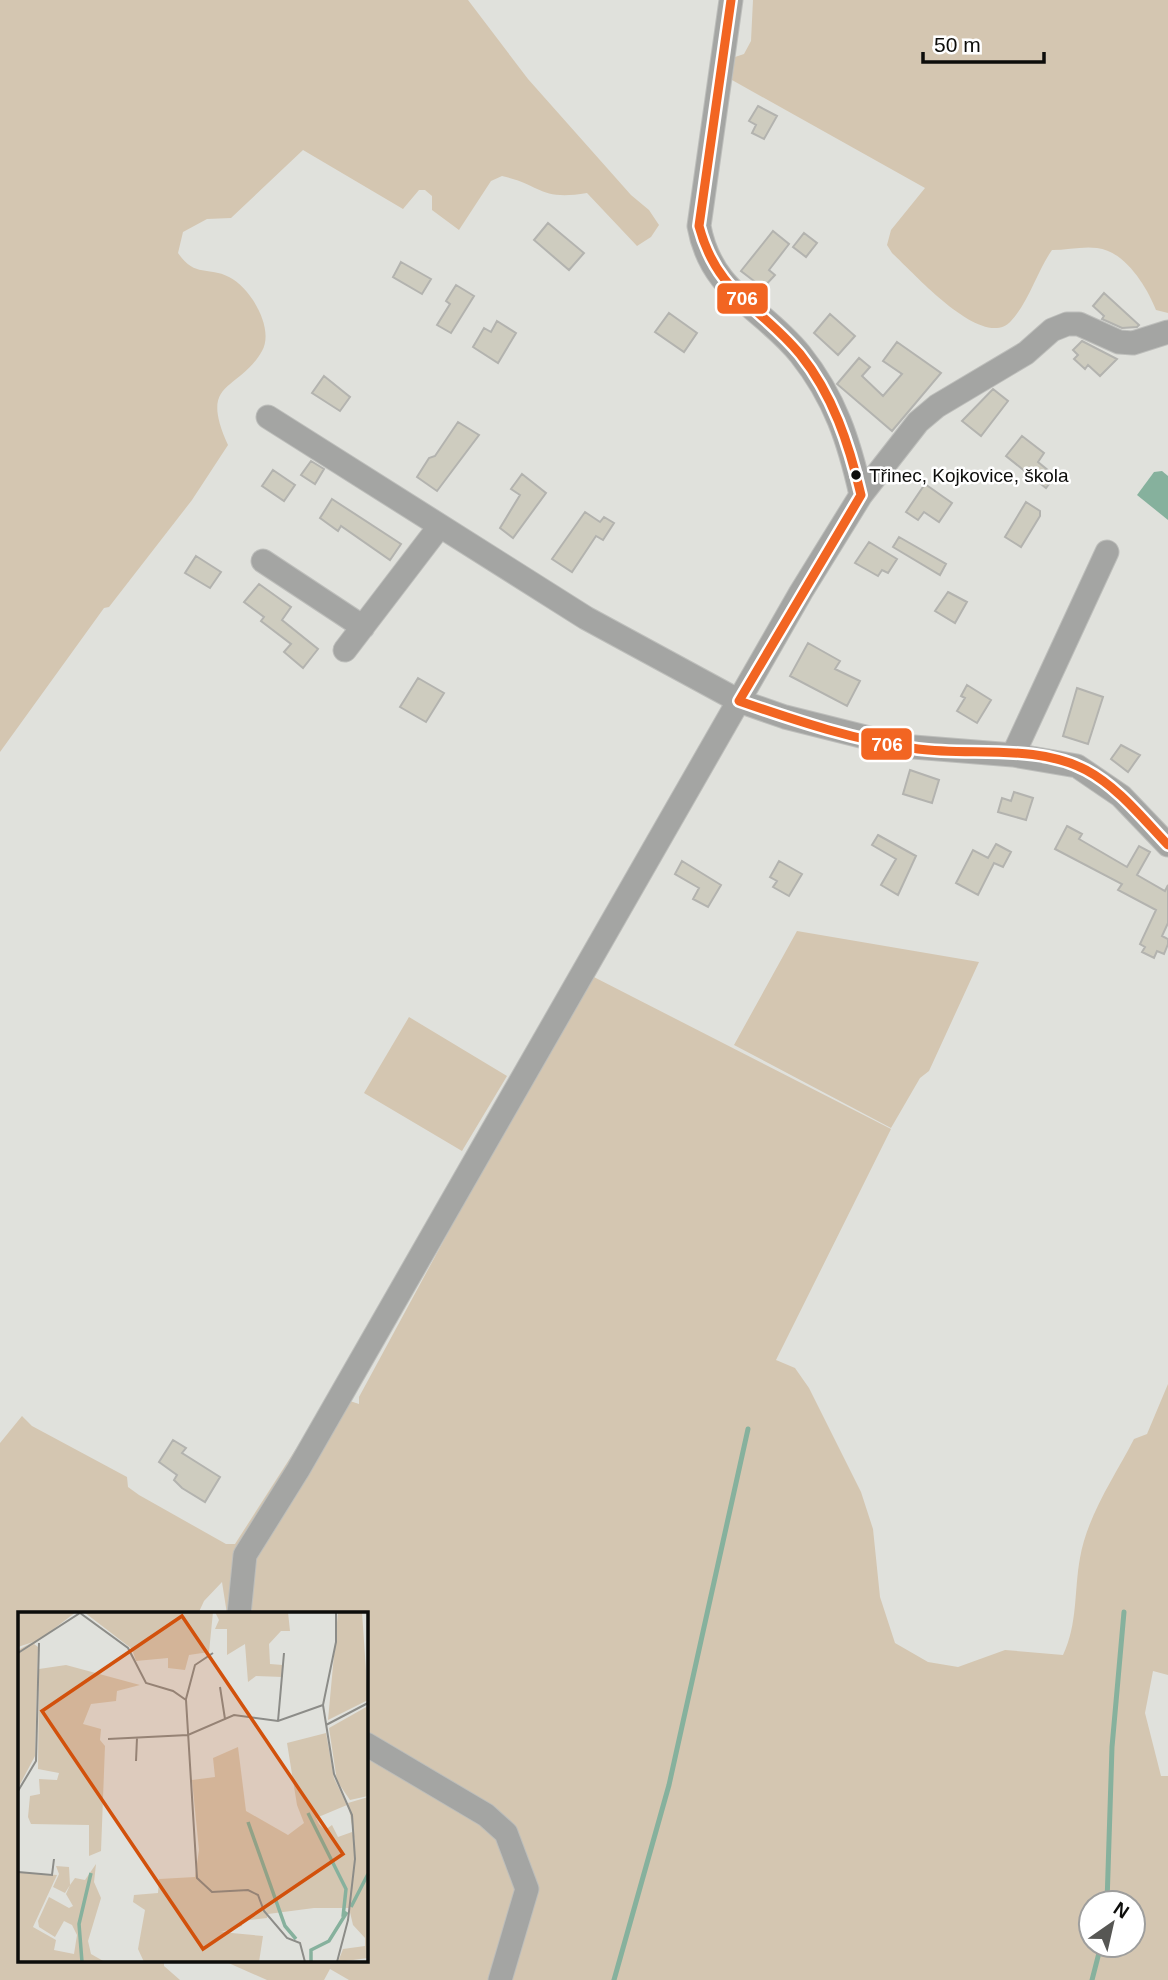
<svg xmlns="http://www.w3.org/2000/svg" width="1168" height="1980" font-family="Arial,sans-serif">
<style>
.green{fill:#d4c6b1;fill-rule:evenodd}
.water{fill:#86b19d}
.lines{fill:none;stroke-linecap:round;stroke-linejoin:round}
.stream{stroke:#86b19d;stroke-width:5}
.building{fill:#ceccbf;stroke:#b3b3af;stroke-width:2}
.minor-casing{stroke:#bdbebb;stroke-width:25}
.minor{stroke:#a4a5a3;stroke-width:23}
.bus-1-casing{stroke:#fff;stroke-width:14}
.bus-1{stroke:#f26522;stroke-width:9}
.bus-dot{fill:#0d0d0b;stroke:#fff;stroke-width:2.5}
.labels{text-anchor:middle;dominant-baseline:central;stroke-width:5;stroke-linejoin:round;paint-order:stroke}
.bus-label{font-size:19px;fill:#0d0d0b;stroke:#fff;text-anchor:start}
.inset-river{fill:none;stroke:#86b19d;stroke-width:3.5}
.inset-road{fill:none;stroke:#8c8c88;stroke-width:2}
.view{fill:#d2510c;fill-opacity:0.15;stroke:#d2510c;stroke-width:3.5}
.inset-edge{fill:none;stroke:#0d0d0b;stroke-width:3.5}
.line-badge{stroke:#fff;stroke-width:2.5}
.badge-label{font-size:19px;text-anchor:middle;font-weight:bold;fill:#fff}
</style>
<rect width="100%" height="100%" fill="#e0e1dc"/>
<path class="green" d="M0,0H468L528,79L631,195L649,210L659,225L651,237L637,246L587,193C539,201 542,185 502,176L491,181L459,230L432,210V196L425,190H419L403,209L303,150L231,218L207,219L183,232L178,253C195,278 208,266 229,277C250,287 275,328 262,351C238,393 198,379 228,445L192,500L109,607L104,608L0,752Z
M753,0H1168V313L1156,310C1147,287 1125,251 1097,248C1083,246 1067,250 1052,250C1037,271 1030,300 1011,321C983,352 913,272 892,253L887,245L891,230L925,188L732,80L735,57L744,54L751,41Z
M797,931L979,962L929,1071L920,1078L891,1128L734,1045Z
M588,974L891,1129L776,1360L795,1368L809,1388L861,1492L873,1529L880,1597L895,1643L928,1662L958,1667L1005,1650L1063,1655C1078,1624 1074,1590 1080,1558C1087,1516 1115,1476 1134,1439L1147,1434L1168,1384V1675L1153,1671L1145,1713L1161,1776H1168V1980H349L330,1969L324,1980H267L224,1961H366V1614H227L222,1582L204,1601L198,1614H19V1961H164V1966L180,1980H0V1443L22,1416L32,1426L127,1477L128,1487L139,1495L226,1544H235L319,1413L344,1399L359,1404V1397ZM1091,1903H1133V1945H1091Z
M409,1017L507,1076L462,1151L364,1093Z"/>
<path class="water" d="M1162,471L1168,476V520L1137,495L1154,472Z"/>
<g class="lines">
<path class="stream" d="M1107,1903L1112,1747L1124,1612
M614,1980L669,1785L748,1429
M1092,1980L1101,1945"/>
</g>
<path class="building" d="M758,106L777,116L764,139L752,133L756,125L749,121Z
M548,223L584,253L569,270L534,240Z
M773,231L789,244L769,270L775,275L763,288L741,271Z
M804,233L817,243L806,257L793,247Z
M401,262L431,279L422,294L393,277Z
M456,285L474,296L451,333L437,325L450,304L446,301Z
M1104,293L1139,325L1137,327L1122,328L1102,319L1104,316L1093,306Z
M669,313L697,333L684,352L655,332Z
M830,314L855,336L838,355L814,333Z
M497,321L516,333L498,363L473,347L484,328L491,332Z
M1082,341L1117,359L1100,376L1088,365L1085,369L1074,359L1078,355L1073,350Z
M897,342L941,373L892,431L837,384L859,358L870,367L862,376L883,396L902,374L883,361Z
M324,376L350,397L340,411L312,393Z
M993,389L1008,401L981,436L962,421Z
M458,422L479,435L437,491L417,477L429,458L435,456Z
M1022,436L1044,453L1038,462L1055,476L1046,488L1006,456Z
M311,461L324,469L315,484L301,475Z
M273,470L295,485L284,501L262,486Z
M522,474L546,493L513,538L500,528L520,495L511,489Z
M925,484L952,503L939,522L924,512L918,520L906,512Z
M332,499L401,544L390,560L341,526L338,531L320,518Z
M1026,502L1040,511V516L1021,547L1005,537Z
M585,512L600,522L604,517L614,523L603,540L596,536L572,572L552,559Z
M899,537L946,564L940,575L893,547Z
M869,542L897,559L888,573L882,570L878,576L855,563Z
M196,556L221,572L210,588L185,573Z
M259,584L291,607L282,620L318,649L303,668L284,652L291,644L261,621L264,617L244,602Z
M948,592L967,602L955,623L935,611Z
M808,643L840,661L835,669L860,681L847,706L790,676Z
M418,678L444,693L426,722L400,707Z
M967,685L991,700L977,723L957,711L965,698L961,696Z
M1077,688L1103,697L1088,744L1063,736Z
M1121,745L1140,755L1128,772L1111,759Z
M910,770L939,780L932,803L903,794Z
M1014,792L1033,798L1026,820L998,812L1002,798L1011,801Z
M1067,826L1082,834L1079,839L1127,867L1139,846L1150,852L1137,875L1165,891L1168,885V923L1162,936L1168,939V944L1164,954L1157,951L1154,958L1142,952L1145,947L1140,944L1156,910L1118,890L1122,884L1055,849Z
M878,835L916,856L898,895L881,885L896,859L872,845Z
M996,844L1011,852L1003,867L994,863L978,895L956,883L973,850L988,858Z
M682,861L721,885L708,907L693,899L699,888L675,874Z
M779,861L802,874L789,896L773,887L777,881L770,877Z
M173,1440L186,1448L182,1453L220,1477L205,1502L182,1488L174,1480L177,1475L159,1462Z"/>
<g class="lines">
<g class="minor-casing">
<path id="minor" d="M268,417L586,618L739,701L785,717L901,746L1013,755L1077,766L1121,796L1168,845
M861,495L918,422L937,406L1026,353L1052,330L1067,324H1079L1119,342L1133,343L1168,332
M263,561L363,627
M345,650L439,527
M1013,755L1107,552
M239,1614L245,1555L298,1470L801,592L861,495C849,441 835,398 800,354C762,307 711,293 699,226L731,0
M366,1744L486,1815L506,1833L527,1889L500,1980"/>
</g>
<use href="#minor" class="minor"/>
<g class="bus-1-casing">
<path id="bus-1" d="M731,0L699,226C717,294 759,305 800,354C833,395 849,444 861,495L739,701C797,721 857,741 918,749C972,756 1037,744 1086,770C1118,787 1143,819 1168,845"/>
</g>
<use href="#bus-1" class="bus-1"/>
</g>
<circle class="bus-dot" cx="856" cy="475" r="6"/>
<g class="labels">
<g class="bus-label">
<text x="869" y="475">Třinec, Kojkovice, škola</text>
</g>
</g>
<g transform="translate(18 1612)">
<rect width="350" height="350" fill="#e0e1dc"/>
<path d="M0,0H58L16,32L20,35L17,144L0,176V38L15,30L0,35ZM66,0H195L191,40L171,43L167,58L150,56V46L118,49L114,37ZM197,0H270L272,19H263L251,32L252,52L265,53V65L238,64L230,70L227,32L209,43V17H197L201,8ZM320,0H344L350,88L310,108ZM48,53L122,73L99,79L98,89L73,92L65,112L83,117L82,128L87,134L83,239L71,244V213L13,212L10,205L12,184L22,182L21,167L39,168L41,161L20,157L21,57ZM350,94V184L332,188L319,169L311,116ZM308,121L316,166L329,193L298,206L301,212L307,218L314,213L320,225L334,220L337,230L330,191L350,185V346L320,350L325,337L347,334V326L335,313L331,296H296L250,302L249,306L224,309V314L203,320L245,324L241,350H126L120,337L127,298L115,290L116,283L140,281L141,267L177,265L181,238L174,168L197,165L195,146L220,135L228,199L270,223L286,211L279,193L269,131ZM78,252L76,270L83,286L70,329L73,342L87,350H0V260L39,263L15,315L38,328L36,338L56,342L59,323L54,313L46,309L37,325L21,315L20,309L31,285L51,296L55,294L48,282L52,273L47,281L35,275L41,262L38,254L51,255L52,273L57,266L67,268Z" fill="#d4c6b1"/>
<path class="inset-river" d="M290,201L328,277L325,305M230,210L267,314L278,327M333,295L350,262M64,350L61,312L73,261M293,350V338L311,329L329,300"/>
<path class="inset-road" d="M318,0V30L305,93L316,162L334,203L337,247L330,308L319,350M0,41L62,1L110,36L128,71L155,79L168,88L179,266L194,280L230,278L240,283L246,299L269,326L282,331L287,350M202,75L207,107M168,87L177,53L195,41M260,109L266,41M308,113L350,91M90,127L170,123L216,103L260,109L305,93M118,149L119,126M0,179L18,149L21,31M0,260L34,263L36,247"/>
<path class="view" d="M164,4L325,242L185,337L24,99Z"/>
<rect width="350" height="350" class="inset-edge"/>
</g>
<g class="line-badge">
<rect x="716" y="282" width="53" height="33" rx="7" fill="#f26522"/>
<rect x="860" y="727" width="53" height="34" rx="7" fill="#f26522"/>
</g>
<g class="badge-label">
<text x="742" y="305">706</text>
<text x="887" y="751">706</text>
</g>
<g transform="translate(1112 1924) rotate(34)"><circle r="33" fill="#ffffff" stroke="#9e9e9d" stroke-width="2"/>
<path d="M0-5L12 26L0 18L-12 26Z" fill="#575754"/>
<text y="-10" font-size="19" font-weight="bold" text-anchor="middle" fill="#0d0d0b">N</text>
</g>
<path d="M923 52v10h121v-10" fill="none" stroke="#0d0d0b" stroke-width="3.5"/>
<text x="934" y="52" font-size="21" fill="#0d0d0b" stroke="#ffffff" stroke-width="5" paint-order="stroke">50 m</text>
</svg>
